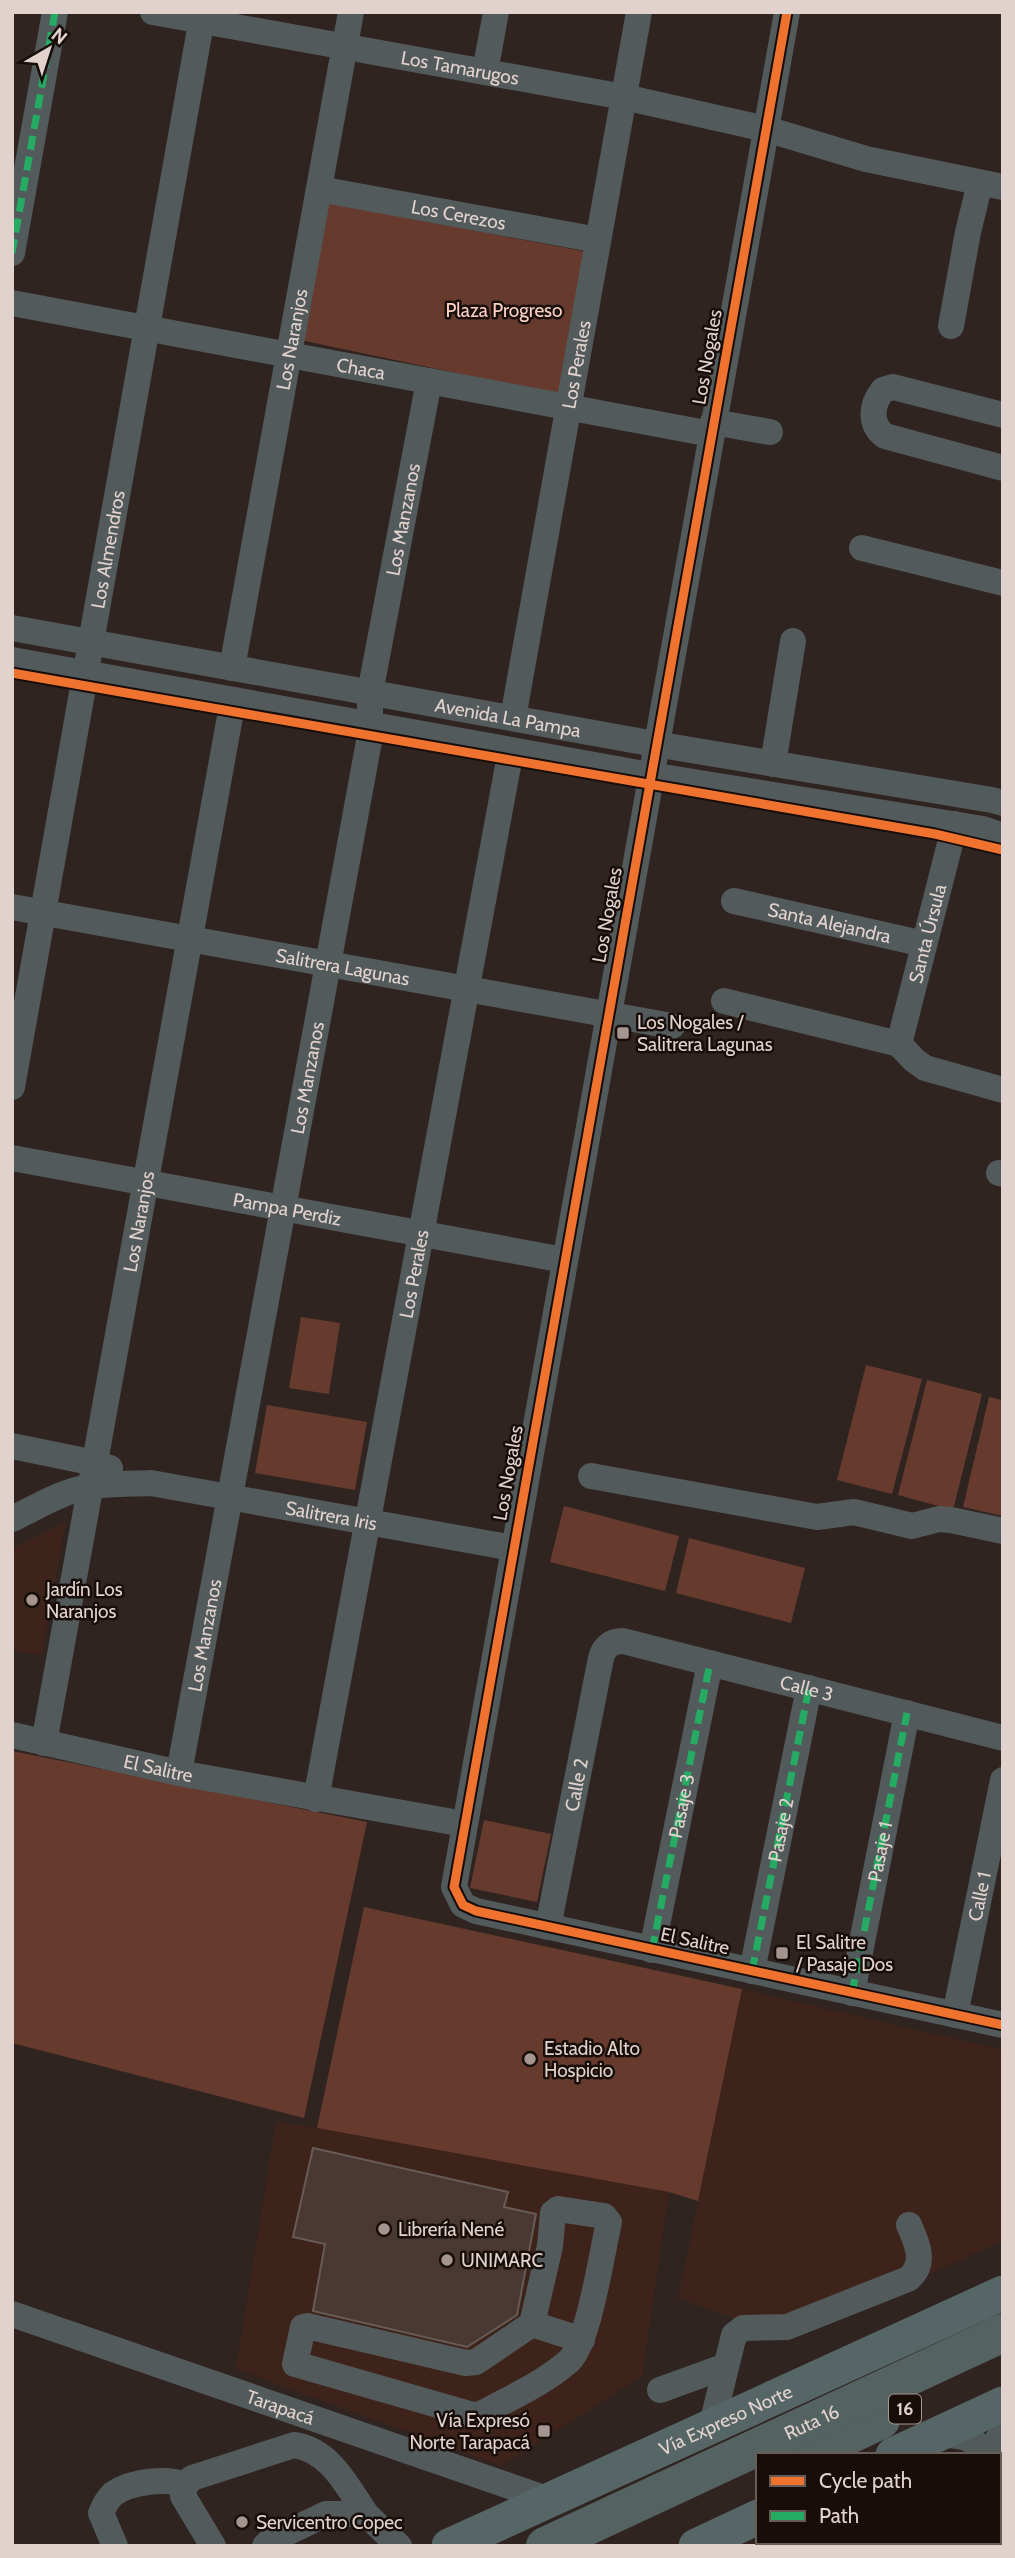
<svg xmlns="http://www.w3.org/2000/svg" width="1015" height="2558" font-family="Cabin,sans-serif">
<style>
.built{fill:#3e231b}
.green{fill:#663b2e}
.building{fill:#4a3832;stroke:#665b57;stroke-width:2}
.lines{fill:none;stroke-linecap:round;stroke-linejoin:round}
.minor{stroke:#525a5c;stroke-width:26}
.major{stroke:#566667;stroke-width:35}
.highway{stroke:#546262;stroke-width:38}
.quiet{stroke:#26ab63;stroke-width:7;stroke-dasharray:14 7;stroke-linecap:butt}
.cycleway-casing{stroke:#170d09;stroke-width:13}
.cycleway{stroke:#ef722f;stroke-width:9}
.poi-dot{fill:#a49590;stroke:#170d09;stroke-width:2.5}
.labels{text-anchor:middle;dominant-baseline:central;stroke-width:5;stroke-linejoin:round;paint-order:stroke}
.shield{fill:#170d09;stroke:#a59792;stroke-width:2}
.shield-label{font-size:18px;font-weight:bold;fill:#e2d2cd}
.street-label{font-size:19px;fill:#e2d2cd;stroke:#170d09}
.park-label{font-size:19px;fill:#fcd1c3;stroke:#170d09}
.poi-label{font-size:19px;fill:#e2d2cd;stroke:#170d09;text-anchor:start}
</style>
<rect width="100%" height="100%" fill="#302420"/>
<path class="built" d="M66,1522L42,1655L12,1651V1549Z
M742,1989L1003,2050L1002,2241L791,2338L678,2298Z
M276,2121L669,2192L642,2376L501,2466L236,2369Z"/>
<path class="green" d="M322,202L588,252L560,395L296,339Z
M301,1317L340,1323L329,1394L289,1388Z
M866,1365L922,1379L892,1494L837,1480Z
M927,1380L982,1394L953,1510L898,1495Z
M989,1397L1003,1400V1516L963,1507Z
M267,1405L367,1422L355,1490L255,1473Z
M564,1506L679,1536L665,1591L550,1562Z
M689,1538L805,1568L791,1623L676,1593Z
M12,1751L367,1822L304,2118L12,2043Z
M484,1820L551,1834L537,1902L470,1888Z
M364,1907L742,1989L698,2201L669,2192L317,2128Z"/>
<path class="building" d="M313,2148L508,2192L504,2207L536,2214L517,2315L467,2347L313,2311L325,2244L293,2237Z"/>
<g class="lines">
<g class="minor">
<path id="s1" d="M153,12L624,97L766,129L866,159L1003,187"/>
<path d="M787,12L454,1887L463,1905L476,1911L1003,2025"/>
<path d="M485,72L496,12"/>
<path id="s2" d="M319,189L598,240"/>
<path d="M12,253L55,12"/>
<path id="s3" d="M12,303L711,434"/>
<path d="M951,326L968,232L980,183"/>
<path d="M1003,415L893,387L883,390C871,405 869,424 885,436L1003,468"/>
<path d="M713,422L770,432"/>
<path d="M862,548L1003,583"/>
<path id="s4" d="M12,628L655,744L992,800L1003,803"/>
<path d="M12,660L650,775L983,829L1003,836"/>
<path id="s5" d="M232,668L351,12"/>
<path id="s6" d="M513,718L639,12"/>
<path d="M773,764L793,641"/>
<path id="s7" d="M734,901L924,944"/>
<path id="s8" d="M12,907L672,1026"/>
<path d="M724,1001L899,1044L914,1060L925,1068L1003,1090"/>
<path id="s9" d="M899,1044L955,824"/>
<path id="s10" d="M12,1087L203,12"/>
<path id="s11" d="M12,1158L564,1260"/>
<path d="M999,1173L1003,1174"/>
<path d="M12,1446L95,1463L110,1468"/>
<path d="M591,1476L817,1517L854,1512L912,1526L939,1519L951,1520L1003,1531"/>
<path id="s12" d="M12,1519C37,1507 62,1491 89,1487C109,1483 131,1484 151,1483L513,1548"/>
<path id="s13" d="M12,1735L179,1773L464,1824"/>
<path id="s14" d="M44,1743L233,700"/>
<path id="s15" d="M179,1773L370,736V693L429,381"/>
<path id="s16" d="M316,1799L511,750"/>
<path id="s17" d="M548,1927L601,1658C604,1647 611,1641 623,1641L1003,1738"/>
<path id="s18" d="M652,1950L710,1663"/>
<path id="s19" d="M752,1971L809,1688"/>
<path id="s20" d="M852,1993L907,1713"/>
<path id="s21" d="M955,2015L1003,1780"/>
<path d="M558,2209L604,2216L609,2222C602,2252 589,2342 569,2361C544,2383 510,2398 481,2414L473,2415L295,2364L303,2327L307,2326L466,2363L476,2362L532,2324L550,2246L553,2213Z"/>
<path id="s22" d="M12,2314L547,2499"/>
<path d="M532,2324L582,2340"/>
<path d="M660,2390L726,2366"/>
<path d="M712,2424L734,2335L743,2328L787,2327L908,2279C927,2264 917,2243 909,2225"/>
<path d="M938,2434C956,2436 977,2435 984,2455"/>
<path d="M990,2455L1003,2429"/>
<path d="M999,2536L1003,2537"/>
<path d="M866,2542L879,2546"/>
<path d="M115,2546L101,2513C104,2506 107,2500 113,2494C129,2482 166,2477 185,2485"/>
<path d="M213,2546L183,2496L185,2485L192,2478L294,2445C330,2450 347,2486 366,2514"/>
<path d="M265,2546L270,2541L326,2514H366L399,2546"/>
<path d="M969,2546L970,2542"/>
</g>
<g class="major">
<path d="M893,2455L1003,2404"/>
<path id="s23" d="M449,2546L1003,2293"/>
<path d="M696,2546L758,2517"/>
</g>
<g class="highway">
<path d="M807,2455L881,2420"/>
<path id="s24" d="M545,2546L1003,2333"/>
</g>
<path class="quiet" d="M12,253L55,12
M652,1950L710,1663
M752,1971L809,1688
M852,1993L907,1713"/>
<g class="cycleway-casing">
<path id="cycleway" d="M787,12L454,1887L463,1905L476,1911L1003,2025
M12,673L935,834L1003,850"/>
</g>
<use href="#cycleway" class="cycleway"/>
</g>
<g class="poi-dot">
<rect x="616" y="1026" width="14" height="14" rx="3.5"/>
<circle cx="32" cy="1600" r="7"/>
<rect x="775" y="1946" width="14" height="14" rx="3.5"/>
<circle cx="530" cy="2059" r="7"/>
<circle cx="384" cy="2229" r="7"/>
<circle cx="447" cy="2260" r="7"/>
<rect x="537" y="2424" width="14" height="14" rx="3.5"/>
<circle cx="242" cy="2522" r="7"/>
</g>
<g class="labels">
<rect class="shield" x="889" y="2394.5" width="32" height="29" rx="5"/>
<g class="shield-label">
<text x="905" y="2409">16</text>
</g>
<g class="street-label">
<text stroke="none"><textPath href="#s1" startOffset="312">Los Tamarugos</textPath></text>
<text stroke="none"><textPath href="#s2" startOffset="142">Los Cerezos</textPath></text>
<text stroke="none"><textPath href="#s5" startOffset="334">Los Naranjos</textPath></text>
<text transform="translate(707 357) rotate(-80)">Los Nogales</text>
<text stroke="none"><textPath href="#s6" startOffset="359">Los Perales</textPath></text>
<text stroke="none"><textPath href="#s3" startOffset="355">Chaca</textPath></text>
<text stroke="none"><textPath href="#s15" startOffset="1274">Los Manzanos</textPath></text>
<text stroke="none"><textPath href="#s10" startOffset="546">Los Almendros</textPath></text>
<text stroke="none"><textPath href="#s4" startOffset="504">Avenida La Pampa</textPath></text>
<text transform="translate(607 915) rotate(-80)">Los Nogales</text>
<text stroke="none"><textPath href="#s7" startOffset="98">Santa Alejandra</textPath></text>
<text stroke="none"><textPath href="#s9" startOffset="114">Santa Úrsula</textPath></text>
<text stroke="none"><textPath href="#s8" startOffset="336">Salitrera Lagunas</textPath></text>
<text stroke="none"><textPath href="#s15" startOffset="707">Los Manzanos</textPath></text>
<text stroke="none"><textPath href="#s11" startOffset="280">Pampa Perdiz</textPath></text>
<text stroke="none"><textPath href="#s14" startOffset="530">Los Naranjos</textPath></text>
<text stroke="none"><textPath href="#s16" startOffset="534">Los Perales</textPath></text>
<text transform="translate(508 1473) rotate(-80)">Los Nogales</text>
<text stroke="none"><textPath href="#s12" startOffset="329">Salitrera Iris</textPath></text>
<text stroke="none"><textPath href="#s15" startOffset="140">Los Manzanos</textPath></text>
<text stroke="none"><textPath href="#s17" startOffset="494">Calle 3</textPath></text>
<text stroke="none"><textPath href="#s13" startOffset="150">El Salitre</textPath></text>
<text stroke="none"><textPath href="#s17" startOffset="145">Calle 2</textPath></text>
<text stroke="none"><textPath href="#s18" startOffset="147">Pasaje 3</textPath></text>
<text stroke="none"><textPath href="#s19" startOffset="144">Pasaje 2</textPath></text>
<text stroke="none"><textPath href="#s20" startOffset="144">Pasaje 1</textPath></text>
<text stroke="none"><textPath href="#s21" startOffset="121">Calle 1</textPath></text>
<text transform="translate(695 1941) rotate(12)">El Salitre</text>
<text stroke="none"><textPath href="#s22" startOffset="284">Tarapacá</textPath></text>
<text stroke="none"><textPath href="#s23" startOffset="304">Vía Expreso Norte</textPath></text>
<text stroke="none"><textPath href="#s24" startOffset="294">Ruta 16</textPath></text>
</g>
<g class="park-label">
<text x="504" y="310">Plaza Progreso</text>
</g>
<g class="poi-label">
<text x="637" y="1022">Los Nogales /<tspan x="637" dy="22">Salitrera Lagunas</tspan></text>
<text x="46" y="1589">Jardín Los<tspan x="46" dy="22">Naranjos</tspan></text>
<text x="796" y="1942">El Salitre<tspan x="796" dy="22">/ Pasaje Dos</tspan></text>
<text x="544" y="2048">Estadio Alto<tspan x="544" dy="22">Hospicio</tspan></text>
<text x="398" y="2229">Librería Nené</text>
<text x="461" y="2260">UNIMARC</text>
<text x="530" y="2420" text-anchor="end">Vía Expresó<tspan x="530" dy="22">Norte Tarapacá</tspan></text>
<text x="256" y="2522">Servicentro Copec</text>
</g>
</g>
<rect width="1015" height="2558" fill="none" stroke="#e2d2cd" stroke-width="28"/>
<rect x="756" y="2453" width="245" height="91" fill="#170d09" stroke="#685c57" stroke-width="2"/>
<rect x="770" y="2476" width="35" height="10" fill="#ef722f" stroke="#685c57" stroke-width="2"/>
<text x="819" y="2488" font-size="21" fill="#e2d2cd">Cycle path</text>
<rect x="770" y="2511" width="35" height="10" fill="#26ab63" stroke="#685c57" stroke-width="2"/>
<text x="819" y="2523" font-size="21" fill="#e2d2cd">Path</text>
<g transform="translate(49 49) rotate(39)" stroke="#170d09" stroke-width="5" paint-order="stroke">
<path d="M0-5L12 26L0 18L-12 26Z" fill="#e2d2cd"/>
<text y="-10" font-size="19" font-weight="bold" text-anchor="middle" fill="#e2d2cd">N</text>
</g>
</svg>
